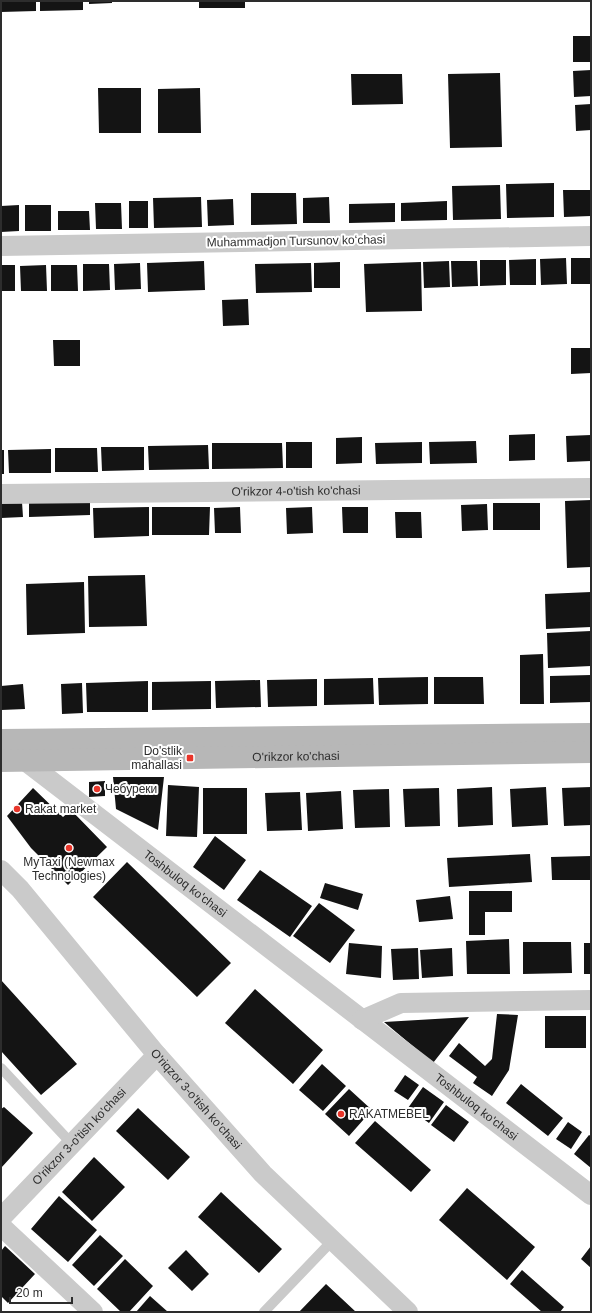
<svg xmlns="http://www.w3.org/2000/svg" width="592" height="1313" font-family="Helvetica,sans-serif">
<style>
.building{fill:#141414}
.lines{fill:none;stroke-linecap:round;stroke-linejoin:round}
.lane{stroke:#cacaca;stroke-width:10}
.street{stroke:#cacaca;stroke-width:20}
.secondary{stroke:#b7b7b7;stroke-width:22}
.poi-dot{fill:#e9362b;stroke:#fff;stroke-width:1.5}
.labels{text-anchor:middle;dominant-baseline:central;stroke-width:4;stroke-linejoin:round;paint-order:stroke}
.street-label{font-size:12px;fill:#2d2d2d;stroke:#fff}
.poi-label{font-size:12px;fill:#2d2d2d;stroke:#fff;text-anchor:start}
</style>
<rect width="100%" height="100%" fill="#fff"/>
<path class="building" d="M1,1H36V11L1,12Z
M40,1H83V10L40,11Z
M89,1H112V3L89,4Z
M199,1H245V8H199Z
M573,36H591V62H573Z
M591,70V96L574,97L573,71Z
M500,73L502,147L450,148L448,74Z
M351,74H402L403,104L352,105Z
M98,88H141V133H99Z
M200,88L201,133H158V89Z
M591,104V130L576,131L575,105Z
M554,183V217L507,218L506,184Z
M500,185L501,219L453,220L452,186Z
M563,190H591V216L564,217Z
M251,193H296L297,224L251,225Z
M201,197L202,227L154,228L153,198Z
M329,197L330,223H303V198Z
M233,199L234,225L208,226L207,200Z
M129,201H148V228H129Z
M447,201V220L401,221V203Z
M95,203H121L122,229H96Z
M395,203V222L349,223V204Z
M19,205V231L1,232V206Z
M25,205H51V231H25Z
M58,211H89L90,230H58Z
M566,258L567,284L541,285L540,259Z
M571,258H591V284H571Z
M536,259V285H510L509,260Z
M480,260H506V285L480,286Z
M204,261L205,290L148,292L147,263Z
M449,261L450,287L424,288L423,262Z
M451,261H477L478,286L452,287Z
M340,262V288H314V263Z
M421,262L422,311L366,312L364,264Z
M140,263L141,289L115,290L114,264Z
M311,263L312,292L256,293L255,264Z
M83,264H109L110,290L83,291Z
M1,265H15V291H1Z
M46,265L47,291H21L20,266Z
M51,265H77L78,291H51Z
M248,299L249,325L223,326L222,300Z
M53,340H80V366H54Z
M571,348H591V373L571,374Z
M535,434V460L509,461V435Z
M591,435V461L567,462L566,436Z
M362,437V463L336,464V438Z
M476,441L477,463L430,464L429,442Z
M286,442H312V468H286Z
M422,442V463L376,464L375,443Z
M212,443H282L283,468L212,469Z
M208,445L209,469L149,470L148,446Z
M101,447H144V470L102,471Z
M55,448H97L98,472H55Z
M51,449V473H9L8,450Z
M1,450H4V474H1Z
M90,500V515L29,517V501Z
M591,500V567L567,568L565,501Z
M1,502H22L23,517L1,518Z
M493,503H540V530H493Z
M487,504L488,530L462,531L461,505Z
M149,507V536L94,538L93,508Z
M152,507H210L209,535H152Z
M240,507L241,533H215L214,508Z
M312,507L313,533L287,534L286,508Z
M342,507H368V533H343Z
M395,512H421L422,538H396Z
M145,575L147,626L89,627L88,576Z
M84,582L85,633L27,635L26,584Z
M591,592V627L546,629L545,594Z
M591,631V666L548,668L547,633Z
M543,654L544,704H520V655Z
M591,675V702L550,703V676Z
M428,677V704L379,705L378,678Z
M434,677H483L484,704H434Z
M373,678L374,704L324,705V679Z
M317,679V706L268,707L267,680Z
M260,680L261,707L216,708L215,681Z
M148,681V712H87L86,683Z
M211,681V709L152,710V682Z
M82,683L83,713L62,714L61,684Z
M23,684L25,709L1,710V686Z
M113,777H164L158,830L116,809Z
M105,781V796L89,797V782Z
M168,785L199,787L197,837L166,836Z
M492,787L493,825L458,827L457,789Z
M546,787L548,825L512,827L510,789Z
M591,787V825L564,826L562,788Z
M33,788L63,817L71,810L107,847L68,885L31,848L7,816Z
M203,788H247V834H203Z
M439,788L440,826L405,827L403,789Z
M389,789L390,827L355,828L353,790Z
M341,791L343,829L308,831L306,793Z
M300,792L302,830L267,831L265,793Z
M215,836L246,860L224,890L193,867Z
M530,854L532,882L449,887L447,858Z
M591,856V880H552L551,857Z
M127,862L231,963L197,997L93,897Z
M260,870L312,906L290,937L237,900Z
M325,883L363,894L358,910L320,898Z
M469,891H512V912H485V935H469Z
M450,896L453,919L419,922L416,900Z
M319,903L355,930L330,963L293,936Z
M509,939L510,974H467L466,941Z
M523,942H571L572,973L523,974Z
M349,943L382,946L381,978L346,974Z
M584,943H591V974H584Z
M418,948L419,979L393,980L391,949Z
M452,948L453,976L422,978L420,950Z
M1,980L77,1064L41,1095L1,1051Z
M255,989L323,1050L293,1084L225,1023Z
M497,1014L518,1015L509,1070L492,1096L473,1083L477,1077L449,1056L459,1043L485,1066L492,1059Z
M545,1016H586V1048H545Z
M469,1017L433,1063L384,1022Z
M322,1064L346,1086L323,1111L299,1090Z
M405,1075L419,1085L408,1100L394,1091Z
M521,1084L563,1118L548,1136L506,1103Z
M423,1087L444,1102L429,1123L408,1108Z
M349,1089L372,1110L349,1136L325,1114Z
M446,1105L469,1122L454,1142L431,1125Z
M4,1107L33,1133L1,1168V1109Z
M138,1108L190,1157L168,1180L116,1131Z
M375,1121L431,1170L411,1192L355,1143Z
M568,1122L582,1132L571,1149L556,1139Z
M589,1135L591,1136V1168L574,1154Z
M94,1157L125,1187L92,1221L62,1192Z
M467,1188L535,1247L507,1280L439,1220Z
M221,1192L282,1249L259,1273L198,1217Z
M59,1196L97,1230L68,1262L31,1229Z
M100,1235L123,1256L94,1286L72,1265Z
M5,1246L35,1274L8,1303L1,1296V1251Z
M591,1246V1268L581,1259Z
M186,1250L209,1274L192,1291L168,1268Z
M125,1259L153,1286L129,1312H121L97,1289Z
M522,1270L564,1307L560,1312H542L510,1284Z
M326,1284L356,1312H299Z
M150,1296L168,1312H136Z"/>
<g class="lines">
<path class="lane" d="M1,1068L72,1144
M264,1312L333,1240"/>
<g class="street">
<path d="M1,246L591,236"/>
<path id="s1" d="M1,494L591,488"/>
<path id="s2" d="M24,751V760L591,1195"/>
<path id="s3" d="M1,870L20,889L157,1055L263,1174L408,1312"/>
<path d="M362,1020L401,1003L591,1000"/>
<path id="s4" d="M1,1218L157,1055"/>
<path d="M1,1226L93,1312"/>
</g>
<g class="secondary">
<path d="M1,740L591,734"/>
<path id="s5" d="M1,761L591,752"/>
</g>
</g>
<g class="poi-dot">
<rect x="186" y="754" width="8" height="8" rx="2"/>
<circle cx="97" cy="789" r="4"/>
<circle cx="17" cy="809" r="4"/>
<circle cx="69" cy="848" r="4"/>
<circle cx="341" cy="1114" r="4"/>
</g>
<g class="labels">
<g class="street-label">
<text transform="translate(296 241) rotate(-1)">Muhammadjon Tursunov koʻchasi</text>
<text stroke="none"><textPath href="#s1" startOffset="295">O'rikzor 4-o'tish ko'chasi</textPath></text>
<text stroke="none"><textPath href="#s5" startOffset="295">O'rikzor ko'chasi</textPath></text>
<text stroke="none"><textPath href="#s2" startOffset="212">Toshbuloq ko'chasi</textPath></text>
<text stroke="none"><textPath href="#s3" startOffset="301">O'riqzor 3-o'tish ko'chasi</textPath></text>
<text stroke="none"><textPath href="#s2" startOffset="579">Toshbuloq ko'chasi</textPath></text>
<text stroke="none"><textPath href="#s4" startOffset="113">O'rikzor 3-o'tish ko'chasi</textPath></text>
</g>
<g class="poi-label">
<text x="182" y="751" text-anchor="end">Do'stlik<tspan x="182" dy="14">mahallasi</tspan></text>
<text x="105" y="789">Чебуреки</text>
<text x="25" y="809">Rakat market</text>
<text x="69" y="862" text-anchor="middle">MyTaxi (Newmax<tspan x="69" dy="14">Technologies)</tspan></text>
<text x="349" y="1114">RAKATMEBEL</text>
</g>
</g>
<rect width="592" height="1313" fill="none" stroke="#2d2d2d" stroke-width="4"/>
<path d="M10 1297v6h62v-6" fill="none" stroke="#2d2d2d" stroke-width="2"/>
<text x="16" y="1297" font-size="12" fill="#2d2d2d" stroke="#ffffff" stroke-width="3" paint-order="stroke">20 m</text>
</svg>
